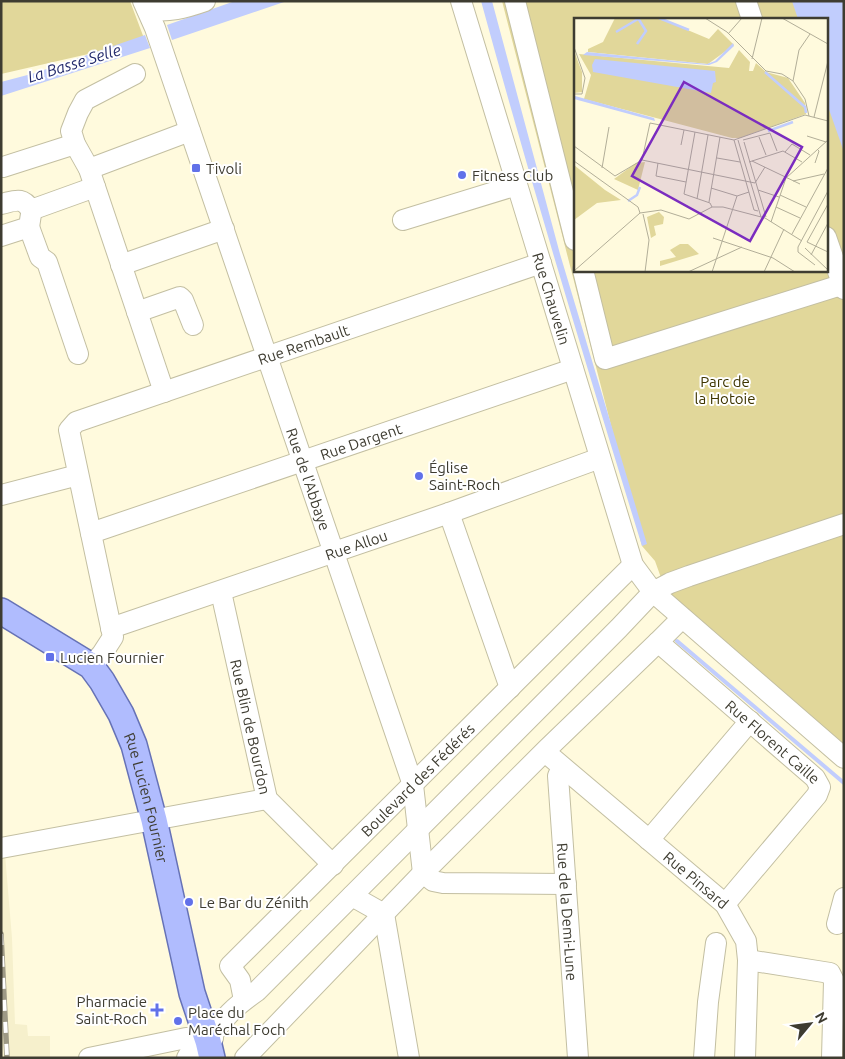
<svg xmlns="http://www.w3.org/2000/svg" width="845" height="1059" font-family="Ubuntu,sans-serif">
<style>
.built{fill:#f6f0cc}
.green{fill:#e1d79a;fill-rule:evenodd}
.water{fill:#c1cdfd}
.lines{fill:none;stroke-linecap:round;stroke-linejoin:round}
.stream{stroke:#c1cdfd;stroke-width:4}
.minor-casing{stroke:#c3bfa2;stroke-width:22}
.major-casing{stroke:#6672b6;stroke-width:28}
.minor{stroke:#fff;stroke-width:20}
.major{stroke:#b0bcfe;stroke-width:25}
.rail-casing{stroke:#9d9985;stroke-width:5.5}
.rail{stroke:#fff;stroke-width:4;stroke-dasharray:11;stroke-linecap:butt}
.poi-dot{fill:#6171e9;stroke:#fff;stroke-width:2}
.labels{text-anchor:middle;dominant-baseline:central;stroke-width:4;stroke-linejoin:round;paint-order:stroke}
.poi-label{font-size:15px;fill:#3e3c31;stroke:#fff;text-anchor:start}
.street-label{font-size:15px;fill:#3e3c31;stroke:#fff}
.park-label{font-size:15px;fill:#3e3500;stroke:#fff}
.water-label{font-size:16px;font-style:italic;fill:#232a6c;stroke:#fff}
.inset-river{fill:none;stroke:#c1cdfd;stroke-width:2.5}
.inset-road{fill:none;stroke:#b2ae98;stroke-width:1}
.view{fill:#7b2cbf;fill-opacity:0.15;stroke:#7b2cbf;stroke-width:2.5}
.inset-edge{fill:none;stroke:#3e3c31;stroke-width:2.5}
</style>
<rect width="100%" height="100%" fill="#fffadd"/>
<path class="built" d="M5,854L12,938L15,1024L27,1025L28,1036H50V1058H1V855Z"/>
<path class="green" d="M1,1H130L145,41L1,74Z
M502,1H844V753L669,600L655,561L642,546ZM575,19H826V270H575Z"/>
<path class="water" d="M235,1H287L172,40L167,25Z
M481,1H492L560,254L647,544L642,546C586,365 531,184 481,1Z
M792,1H844V152L826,101V19H798Z
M145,35L150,48L1,96V82L35,73Z"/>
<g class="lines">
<path class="stream" d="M677,641L844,783"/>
<g class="minor-casing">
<g id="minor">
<path id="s1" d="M143,1L155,28L413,785L423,873L433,881L443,883L566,884"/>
<path id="s2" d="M461,1L633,565L653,592L844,758"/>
<path d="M515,1L575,240"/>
<path d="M746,1L752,19"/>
<path d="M147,9C168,13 185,8 205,1"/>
<path d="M135,74L85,100L78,113L71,131L75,144L89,169L164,392"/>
<path d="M3,167L75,144"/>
<path d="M89,169L190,131"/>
<path d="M1,204C15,201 22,196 31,210L95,187"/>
<path d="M403,220L517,185"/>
<path d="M29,227L40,257L47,262L78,354"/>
<path d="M1,236L29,227L31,214"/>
<path d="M826,237L844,289"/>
<path d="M121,265L224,229"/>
<path d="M583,270L605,359L844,284"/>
<path d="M137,312L180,297L183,300L193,325"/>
<path d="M1,495L78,475"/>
<path d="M449,513L510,688"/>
<path id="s3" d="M91,533L573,369"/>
<path id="s4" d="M221,592L267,799L333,865"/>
<path id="s5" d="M682,618L658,642L815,778L820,787L817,795L725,904"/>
<path id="s6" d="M111,628L449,513L600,458"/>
<path id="s7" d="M91,666L102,654L113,637L69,430L76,422L541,263"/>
<path id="s8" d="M545,752L725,904L746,941L748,960L745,1058"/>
<path id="s9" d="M562,767L558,776L578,1058"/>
<path d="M649,840L750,721"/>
<path d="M1,848L267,799"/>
<path d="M352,896L384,914L409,1058"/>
<path d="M837,924L844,898"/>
<path d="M748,960L830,973L834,981L832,1058"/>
<path id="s10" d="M244,1000L240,980L230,966L633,565"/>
<path d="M208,1041C224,1017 234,1007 257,991L619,628L653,592L670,583L689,576L844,524"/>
<path d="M89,1058L186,1038L208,1041"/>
<path d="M187,1058L191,1051L213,1038"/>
<path d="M245,1058L423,873L547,749L658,642"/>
<path d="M704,1058L708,1002L716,943"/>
</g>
</g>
<g class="major-casing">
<g id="major">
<path id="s11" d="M1,611L91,666L102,681L121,714L134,745L154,820L192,993L208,1041L212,1058"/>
</g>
</g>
<use href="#minor" class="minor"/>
<use href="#major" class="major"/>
<g class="rail-casing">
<path id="rail" d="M1,934L7,1058"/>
</g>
<use href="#rail" class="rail"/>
</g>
<g class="poi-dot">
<rect x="191" y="163" width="10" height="10" rx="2.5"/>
<circle cx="462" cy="175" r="5"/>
<circle cx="419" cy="476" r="5"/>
<rect x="45" y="652" width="10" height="10" rx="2.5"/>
<circle cx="189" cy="902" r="5"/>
<path d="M154.5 1002.5h5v5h5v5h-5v5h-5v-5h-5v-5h5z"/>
<circle cx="178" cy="1021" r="5"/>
</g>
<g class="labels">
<g class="poi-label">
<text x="206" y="168">Tivoli</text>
<text x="472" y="175">Fitness Club</text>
<text x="429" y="467">Église<tspan x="429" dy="17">Saint-Roch</tspan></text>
<text x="60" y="657">Lucien Fournier</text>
<text x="199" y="902">Le Bar du Zénith</text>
<text x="147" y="1001" text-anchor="end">Pharmacie<tspan x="147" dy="17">Saint-Roch</tspan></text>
<text x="188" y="1012">Place du<tspan x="188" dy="17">Maréchal Foch</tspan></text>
</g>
<g class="street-label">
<text stroke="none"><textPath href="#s2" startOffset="311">Rue Chauvelin</textPath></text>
<text stroke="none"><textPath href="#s7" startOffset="499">Rue Rembault</textPath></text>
<text stroke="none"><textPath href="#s3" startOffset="285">Rue Dargent</textPath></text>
<text stroke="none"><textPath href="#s1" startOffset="506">Rue de l'Abbaye</textPath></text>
<text stroke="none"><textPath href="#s6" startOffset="259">Rue Allou</textPath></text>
<text stroke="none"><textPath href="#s4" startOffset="138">Rue Blin de Bourdon</textPath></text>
<text stroke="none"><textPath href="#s5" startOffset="186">Rue Florent Caille</textPath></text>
<text stroke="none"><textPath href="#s10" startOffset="302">Boulevard des Fédérés</textPath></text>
<text stroke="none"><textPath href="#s11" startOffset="250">Rue Lucien Fournier</textPath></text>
<text stroke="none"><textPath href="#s8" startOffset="198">Rue Pinsard</textPath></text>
<text stroke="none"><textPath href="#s9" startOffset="146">Rue de la Demi-Lune</textPath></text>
</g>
<g class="park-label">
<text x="725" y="381">Parc de<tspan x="725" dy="17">la Hotoie</tspan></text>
</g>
<g class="water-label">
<text transform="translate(74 63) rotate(-17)">La Basse Selle</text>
</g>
</g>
<g transform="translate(574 18)">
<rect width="254" height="254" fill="#fffadd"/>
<path d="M41,0H85L135,21L144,11L160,27L134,46L14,34V31L29,24ZM165,32L176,44L175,53H179L182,45L192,54L214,60L231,85L232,96L166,120H158L10,81L17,57L5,36L155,50ZM0,33L8,54V74L0,75ZM71,144L64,172L40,161L62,145ZM0,147L31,172L47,182L23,185L0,202ZM85,194L90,199L89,206L80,208L82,217L77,220L73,199ZM106,226H114L125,236L86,248V243L102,239L96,232Z" fill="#e1d79a"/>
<path d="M159,25L160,28L143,44L135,47L9,37L13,34L133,46L141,43ZM21,41L141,53L142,64L139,65L137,75L19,54L18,47ZM1,78L80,100L81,103L0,81Z" fill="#c1cdfd"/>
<path class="inset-river" d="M85,0L115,12M42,14L64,1M63,26L72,13L64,0M191,54L231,89L232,95M194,113L219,104M54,183L63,177L66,169"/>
<path class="inset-road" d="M131,0L153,14L192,53L208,56L219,63L231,81L235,98M208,0L254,26M154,16L168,0M0,29L11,60L8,76H0M178,41L188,0M219,63L225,32L236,16M240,99L254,43M121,114L110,176L136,185L138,189M233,118L252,124M185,119L192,137M160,122L180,192L184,193M164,122L187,199M169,122L196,115L203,133M170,124L192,199M107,127L110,112M0,128L41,158L68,142L181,165L191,149M211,134L218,126L236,137M143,140L166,144M68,142L76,105L160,122L231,97L254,103M0,143L64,189M178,143L226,166M175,144L209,133L228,144M84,145L82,158L112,164M241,145L245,133L243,131M28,150L35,109M219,163L250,156M137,170L163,178L175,174M184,172L205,179M206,177L232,189M123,181L134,117M135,184L146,119M64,189L66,195L87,192L115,201L138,189H149L191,200L228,223M202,189L226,200M69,196L75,222L71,254M197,204L212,160L254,122M218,216L254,150M139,220L199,240L221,254M233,224L254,186M233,224L254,234M231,230L254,252M237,237L254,205M241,247L224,234V229L254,173M0,253L66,195M114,254L168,229M138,254L163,178M190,254L210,211"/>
<path class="view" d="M110,64L228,129L176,223L58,158Z"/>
<rect width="254" height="254" class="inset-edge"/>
</g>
<rect width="845" height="1059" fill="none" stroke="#3e3c31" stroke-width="5"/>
<g transform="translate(810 1024) rotate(61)" stroke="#ffffff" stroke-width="4" paint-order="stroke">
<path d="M0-4L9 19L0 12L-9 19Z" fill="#3e3c31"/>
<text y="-8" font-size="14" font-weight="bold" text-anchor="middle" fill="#3e3c31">N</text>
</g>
</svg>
